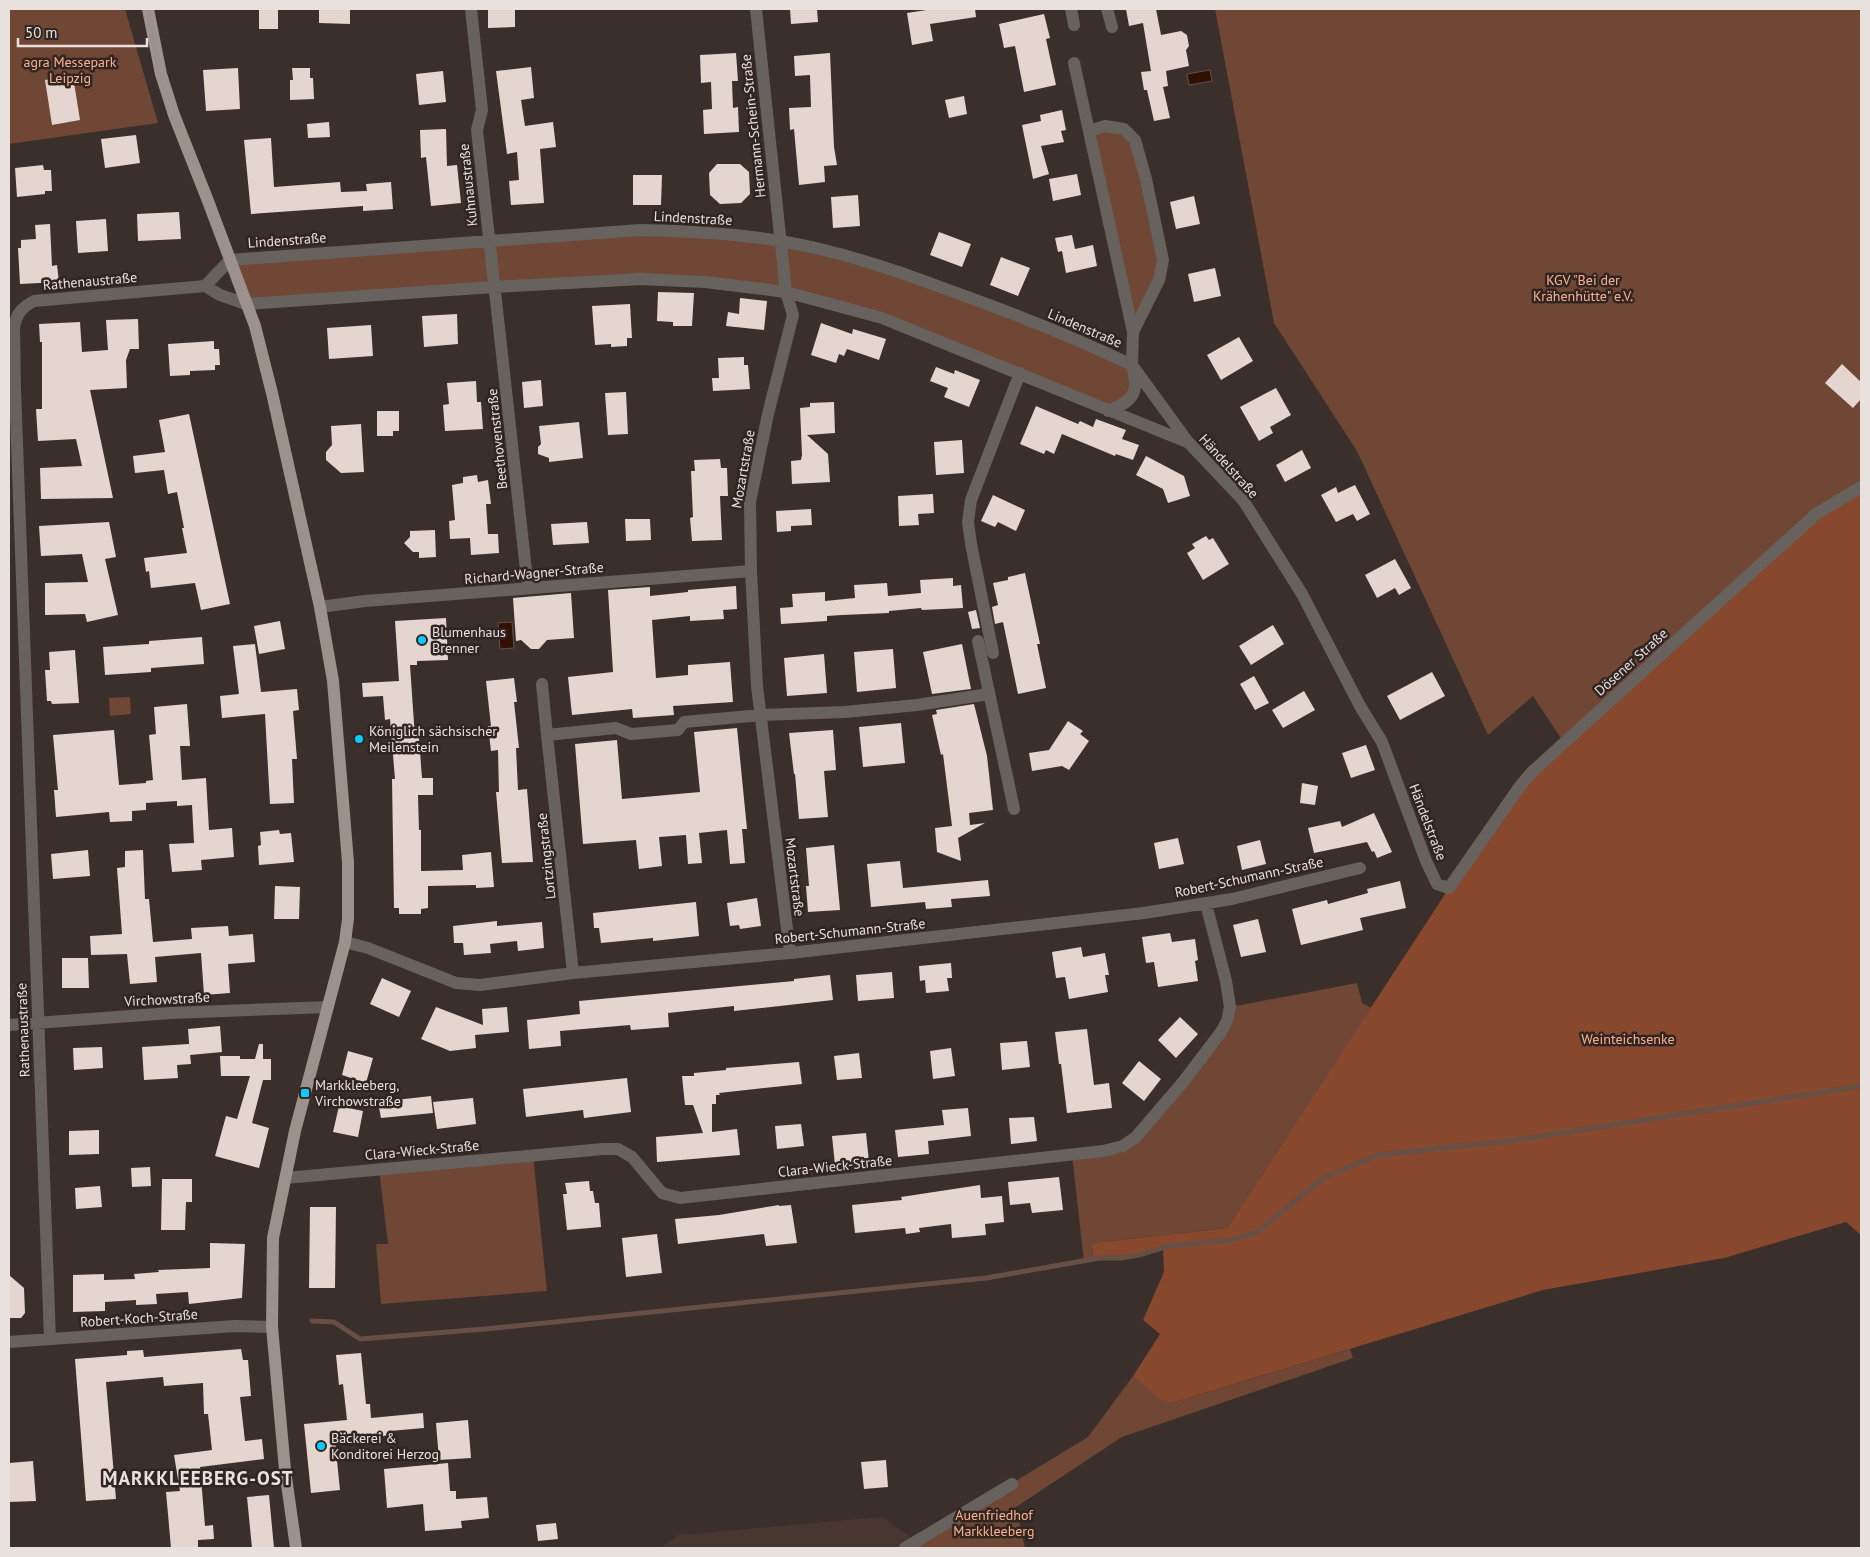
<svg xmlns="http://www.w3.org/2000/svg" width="1870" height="1557" font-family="'PT Sans',sans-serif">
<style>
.built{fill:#483630}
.green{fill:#704635}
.forest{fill:#87482d}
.water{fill:#2f1003;stroke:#674f45}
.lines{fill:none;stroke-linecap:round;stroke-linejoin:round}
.stream{stroke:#674f45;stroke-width:5}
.building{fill:#e5d5cf}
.minor{stroke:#68625f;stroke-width:12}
.major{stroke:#9d918c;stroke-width:12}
.tram{stroke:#a19794;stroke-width:1}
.poi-dot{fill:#0ccafa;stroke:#302520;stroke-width:2}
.labels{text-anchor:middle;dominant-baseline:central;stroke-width:5;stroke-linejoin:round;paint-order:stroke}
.park-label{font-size:14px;fill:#fdb192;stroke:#302520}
.street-label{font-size:14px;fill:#e9e1de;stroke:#302520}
.poi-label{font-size:14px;fill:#e9e1de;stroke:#302520;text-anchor:start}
.district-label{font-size:19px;font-weight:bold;letter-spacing:1px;fill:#e9e1de;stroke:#302520}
</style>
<rect width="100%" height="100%" fill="#3a2f2a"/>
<path class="built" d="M882,1517L916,1541L905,1548H661L679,1535Z"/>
<path class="green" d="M9,9H125L158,123L9,144Z
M1215,9H1861V487L1564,743L1533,696L1488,735L1357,451L1274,323Z
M1105,126L1135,140L1163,260L1133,332L1089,131Z
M702,231L871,261L1132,365L1134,394L1108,411L882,318L705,282L246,304L230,260Z
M130,697L131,714L110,716L109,698Z
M1357,983L1362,1003L1371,1008L1227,1228L1092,1243L1093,1260L1084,1262L1072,1155L1123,1146L1183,1082L1230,1007Z
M533,1155L547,1291L381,1304L376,1244H388L379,1169Z
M1350,1349L1353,1358L1122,1437L1016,1507L1025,1548H905L1088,1437L1133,1376L1172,1403Z"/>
<path class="forest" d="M1861,487V1235L1846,1222L1724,1258L1543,1290L1172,1403L1161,1400L1133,1376L1160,1334L1143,1320L1164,1272L1163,1248L1139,1255L1093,1260L1092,1243L1227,1228L1449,888L1520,786L1816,514Z"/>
<path class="water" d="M1210,70L1212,81L1189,85L1187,74Z
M512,622L514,648L500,649L498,623Z"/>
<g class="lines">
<path class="stream" d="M312,1321L334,1322L360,1339L485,1329L986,1278L1100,1258H1121L1139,1255L1168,1246L1231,1240L1257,1232L1323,1178L1378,1155L1516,1140L1861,1086"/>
</g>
<path class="building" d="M259,9H278V29H259Z
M319,9H350V24L319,23Z
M488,9H515V27L488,28Z
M790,9H817L818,22L791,24Z
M933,9H975L976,17L930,24L933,41L912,45L907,13Z
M1126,9H1156L1161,35L1181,31L1187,35L1189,46L1186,50L1189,66L1166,71L1168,86L1163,87L1170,118L1154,121L1147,90H1144L1141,72L1151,71L1143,23L1129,26Z
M1044,14L1050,38L1046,39L1056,85L1024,92L1015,46L1004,48L999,24Z
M736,53L738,81H732L733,108L738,107L739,132L704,134L703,110L712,109L711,82L701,83L700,55Z
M830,53L834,147L837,165L824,166L825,182L799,185L794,129L790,130L789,108L811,107L810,75L795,76L794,56Z
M531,67L534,98L521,100L525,126L553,122L556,147L540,149L544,203L511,205L509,181L519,180L517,152L507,154L496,71Z
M238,68L240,109L206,111L203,70Z
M292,68H310V78H313L314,99L290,100V80H293Z
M443,71L446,102L419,105L416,74Z
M73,76L80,120L52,125L45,80Z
M964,96L967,114L949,118L945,100Z
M1062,110L1066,130L1061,131L1064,142L1041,146L1049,174L1033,179L1022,125L1041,121L1040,115Z
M329,122L330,137L308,138L307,124Z
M446,129L447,166L457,165L461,203L431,206L426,157L421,158L420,130Z
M136,135L140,163L105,168L101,139Z
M271,138L274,187L340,182L341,192L367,191L366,184L391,182L393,209L363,211V206L251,214L244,140Z
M717,164H740L749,172L750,194L741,203L720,204L710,195L709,173Z
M43,165L44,170H51L52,191H45V194L17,197L15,168Z
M1077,174L1081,195L1053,201L1049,179Z
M633,175H662L661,205H633Z
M858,195L860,226L833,228L831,197Z
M1194,196L1200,224L1176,229L1170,202Z
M179,212L181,239L138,241L137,214Z
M106,219L108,251L78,253L76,221Z
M50,224L52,266L57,265L59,282L20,284L18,248H21V240L36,239L35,225Z
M939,232L971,244L962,267L930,255Z
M1072,235L1075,249L1093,245L1097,266L1066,273L1062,251L1058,252L1055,238Z
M1001,257L1030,268L1018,296L990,285Z
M1215,268L1221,296L1194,302L1188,274Z
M658,292L694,293L692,326H673V322L657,321Z
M740,298L767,301L764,330L726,326L728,312L739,314Z
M630,304L632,338H627V346L611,347V344L595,345L592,306Z
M457,314L458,344L424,347L422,316Z
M138,319L139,349H130L126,360L127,388L90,390L113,498L41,499L40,468L82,466L76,439L38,441L36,409H42V342H40L39,324L80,322L82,352L108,350L106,320Z
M821,323L852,334L853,329L886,339L879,360L847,349L844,356L839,354L836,363L811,355Z
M371,325L373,356L329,359L327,328Z
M1239,337L1253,361L1221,380L1207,355Z
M214,341V349H219L220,365H215V370L190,371V375L170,376L168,344Z
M744,357V365H748L750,389L713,391L712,378H719L718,358Z
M1842,364L1861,382V399L1853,408L1825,383Z
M936,367L954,374L955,370L980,380L969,407L944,397L948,388L930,381Z
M541,380L543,406L524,408L522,382Z
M476,381L477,402H481L483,429L445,431L443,405L449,404L447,383Z
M1276,388L1291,415L1270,427L1273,433L1259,441L1240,407Z
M626,392L628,434L608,435L605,393Z
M834,402L835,433L807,435L828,454L830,482L792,484L791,461L801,460L802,455L800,408L810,407V403Z
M1036,406L1078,424L1080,421L1093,427L1096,419L1126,430L1122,439L1139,445L1133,460L1116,454L1115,456L1062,434L1054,454L1046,450L1044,454L1020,444Z
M377,411H399V431H393V436H377Z
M189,414L230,604L201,610L195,583L151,588L149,571L146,572L144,558L187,553L182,528H184L177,492L168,494L164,470L135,473L133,456L165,452L159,420Z
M579,422L583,458L549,462V458L538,454V447L541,444L539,426Z
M361,424L364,472L341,473L326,460V452L332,445L331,426Z
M962,440L964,473L936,475L934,442Z
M1302,450L1311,468L1285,482L1276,465Z
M1146,456L1184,476L1190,496L1168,503L1163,489L1136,475Z
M720,459L721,468H727L728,496H720L722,540L692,541L690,518L693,517L691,471H695L694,460Z
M477,475L478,482L488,480L491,504H486L488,534H498L499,553L471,555L470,538L450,539L449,521L455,520L452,485L463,483V477Z
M1355,485L1370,514L1357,521L1353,514L1336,522L1321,495L1336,487L1338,493Z
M933,494L934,513L918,514L919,525L899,526L898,496Z
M993,495L1025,510L1016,531L998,522L995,527L981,521Z
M811,509L812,525L791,526V531L777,532L776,511Z
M625,519H650L651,540L626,541Z
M109,522L116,557L105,559L118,615L87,622L85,614L45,615V583L88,582L82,554L41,556L39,526Z
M587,522L589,543L553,545L551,524Z
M435,530L436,557L419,558V552H413L404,543L410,537V531Z
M1206,536L1209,540L1213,538L1229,564L1203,580L1187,553L1195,548L1192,544Z
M1395,559L1411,588L1399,595L1395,588L1377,598L1365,575Z
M1025,573L1040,644H1037L1046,688L1018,694L1003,622L995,624L992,607L998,605L993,583L1008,580V577Z
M953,578V586L961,585L963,608L922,610L921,608L889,611V613L842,615L827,616V621L781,624L780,608L793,607L792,594L825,592V601L855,598L854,585L887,583L888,596L921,593L920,580Z
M736,586L737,609L723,610L724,619L690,621V616L652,620L656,678L688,675V665L730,662L733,702L673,706L674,715L633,718L632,709L572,715L568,677L613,672L608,590L650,587V596L688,592V590Z
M571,593L574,638L547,640L539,649H531L521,640L516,641L513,598Z
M976,610L980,628L972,629L968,612Z
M446,618L448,660L417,661V665H410L415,738H419L422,778H433V795H418L419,830H421V871L463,870L462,855L491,852L494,887L476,888V885L428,886V908L421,909V914H399V908H394L392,779H395L390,719L385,720L383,696L363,697L362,683L399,681L395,621Z
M280,621L285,649L259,654L254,626Z
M1273,625L1284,644L1251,665L1239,646Z
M202,637L204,664L151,668V672L105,675L103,647L149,644V641Z
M255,644L261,692L297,689L299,710L293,711L297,759H292L294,803L270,804L265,714L222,718L220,696L239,694L233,646Z
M962,644L971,689L932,694L923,652Z
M893,649L896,688L857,692L854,652Z
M75,650L79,703L52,704L51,701H47L45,670H50L49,652Z
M824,654L827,693L787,696L784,658Z
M1432,672L1445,696L1400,720L1387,696Z
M1254,676L1269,703L1255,710L1240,684Z
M514,678L517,702H514L519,748H516L518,790L527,789L533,862L502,863L496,792H499L498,750L491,751L488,726H491L486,681Z
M1304,691L1315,710L1283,728L1272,710Z
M187,704L190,746H180L182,780L206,778L209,830L232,828L234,857L201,860L202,870L172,872L169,844L194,843L192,805L177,806V801L146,803V810L132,811V821L110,822L109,812L56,817L54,790H58L53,735L114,730L119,785L146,783V781L153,780L149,735L156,734L154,707Z
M974,704L987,756L993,810L969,813L970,825L985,823L958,838L961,861L937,852L935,828L952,826L943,754L941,755L932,715L937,714L936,710Z
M1068,721L1083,731L1080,734L1089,741L1069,770L1062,766L1032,771L1029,753L1049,750Z
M901,723L905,763L863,767L859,727Z
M737,728L747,829H742L745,863L730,864L727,830L699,833L702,863L688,864L686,835L659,837L662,866L639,869L636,840L583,844L575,744L617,740L622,799L700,792L694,732Z
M833,730L836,770L824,771L828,817L799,819L795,774H794L789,733Z
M1366,745L1375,770L1351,778L1342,753Z
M1302,783L1318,786L1315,805L1300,803Z
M1374,813L1392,852L1377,858L1374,851L1372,852L1367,842L1314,853L1308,828L1340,821L1342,827Z
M279,830L280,834L291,833L294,862L259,865L258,846L261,845L260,832Z
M1178,838L1184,864L1159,869L1154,843Z
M1260,840L1266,864L1242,870L1237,846Z
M834,845L840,910L808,912L806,886H809L806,848Z
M88,850L90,876L53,879L51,854Z
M143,850L145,899H149L153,942L192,939L191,928L228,926L229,936L253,934L255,962L228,964L230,993L204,995L201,953L155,957L157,982L130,984L127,954L91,955L90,936L122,934L117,868L125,867V851Z
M900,861L903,888L988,880L990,896L951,899L952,907L926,909L925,902L871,907L867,864Z
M1400,881L1406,908L1360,918L1363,930L1301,945L1292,909L1327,900L1328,904L1368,893L1367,889Z
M275,886L300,887L299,919H274Z
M757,898L761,926L740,929L739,925L730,926L727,903Z
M696,902L699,936L653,941V938L601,943L599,928H594L593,913Z
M1258,919L1266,952L1241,957L1233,925Z
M497,921V926L542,922L544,948L518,951L517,941L490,944L491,953L464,955L463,943H454L453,926Z
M1170,933L1172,942L1195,939L1198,960L1195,961L1198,981L1158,987L1154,962L1146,963L1142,937Z
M1081,947L1083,957L1105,953L1109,975H1105L1108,992L1069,999L1065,977L1056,978L1052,952Z
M62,958H88L89,988H62Z
M951,963L952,978H947L949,991L926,993L925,980L920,981L919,966Z
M892,972L894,998L858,1001L856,975Z
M830,975L833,1000L734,1011V1006L668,1013L669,1027L631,1030L630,1025L560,1031L561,1046L529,1049L527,1020L580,1014L579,1001L794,981V979Z
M382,978L411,991L399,1017L370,1004Z
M436,1007L483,1025L482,1009L507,1007L509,1032L475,1035L476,1048L450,1051L421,1039Z
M1180,1017L1198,1034L1176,1058L1158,1040Z
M220,1026L222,1052L190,1055L188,1029Z
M1087,1029L1094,1085L1109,1083L1112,1108L1067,1113L1061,1064H1059L1055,1032Z
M1027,1041L1030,1067L1002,1070L1000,1043Z
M189,1044L191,1064L177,1065L178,1078L144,1080L142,1047Z
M259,1044H263V1059H271V1080H263L252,1123L269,1128L259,1168L215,1156L226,1116L237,1119L250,1076H221L220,1056H240V1059H255Z
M102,1047L103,1068L74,1070L73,1048Z
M951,1048L955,1076L933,1079L930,1051Z
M348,1051L373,1058L366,1083L342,1075Z
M859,1053L862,1078L837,1080L834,1056Z
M1139,1061L1161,1079L1144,1101L1122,1083Z
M799,1062L802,1084L719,1093L720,1095H716V1104H712V1132L737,1129L740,1155L657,1162L656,1137L703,1133L693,1105H685L682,1076H694V1073L726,1070V1068Z
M627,1078L631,1112L584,1118L583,1110L526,1117L523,1089Z
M431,1096L433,1113L381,1118L378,1102Z
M473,1098L476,1124L437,1129L433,1102Z
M339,1106L363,1111L358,1137L333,1132Z
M968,1108L971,1136L928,1141L929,1154L898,1157L895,1130L944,1125L942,1110Z
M1034,1117L1037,1141L1011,1144L1009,1118Z
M801,1124L804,1146L777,1149L775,1126Z
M99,1130V1154L69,1155V1131Z
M866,1133L869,1162L835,1165L832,1136Z
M150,1167L151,1186L132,1187L131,1168Z
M1059,1177L1063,1210L1032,1213L1030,1203L1010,1205L1008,1182Z
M162,1179H192V1202H186L185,1230H161Z
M589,1181L590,1191H593L595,1203H599L601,1227L567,1230L563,1194H567L565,1183Z
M980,1185L981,1198L1002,1196L1004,1222L985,1224L986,1235L952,1238L951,1224L919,1228L920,1232L906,1234L905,1228L855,1233L852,1205L902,1200L901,1197Z
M100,1186L102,1207L76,1209L75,1188Z
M779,1205V1206L791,1205L797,1243L766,1246L764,1234L678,1244L675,1219L719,1215Z
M310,1207H336L335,1288H309Z
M657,1234L662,1273L626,1277L622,1238Z
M210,1243L245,1244L242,1298L189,1304L188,1292L156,1294L157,1304L136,1305V1300L105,1302V1311L73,1312V1275L104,1274V1280L135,1279L134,1274L159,1272L158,1270L210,1268Z
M9,1275L24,1288L25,1313L21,1318H9Z
M241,1349L243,1360H248L251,1396L240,1397L245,1441L262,1439L264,1459L200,1467L205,1526L213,1525L214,1539L198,1540V1548H171L166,1492L180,1491L174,1455L212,1450L208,1414H204L203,1383L164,1386L163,1377L106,1382L116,1499L86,1501L75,1359L127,1355V1351L143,1350L144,1357Z
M361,1353L366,1404H370L371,1418L423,1413L424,1428L390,1431L391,1435L335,1441L340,1490L311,1493L304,1424L347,1420L343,1384L339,1385L336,1355Z
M468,1420L471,1458L439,1460L436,1423Z
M886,1460L888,1487L864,1489L861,1462Z
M33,1461L36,1501L9,1502V1463Z
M448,1463L450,1491H456V1499L487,1497L489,1518L461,1521L462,1528L425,1531L423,1504L387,1508L384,1469Z
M269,1495L274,1548H252L247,1497Z
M556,1523L558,1539L538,1541L536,1525Z"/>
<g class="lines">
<path class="minor" d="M471,9L482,110L477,130L528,588
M756,9L786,292L793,315L768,414L750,502L751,571L757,686L790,953
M1071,9L1074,25
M1107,9L1112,27
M1074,63L1133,332L1132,365L1188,442L1243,500L1302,594L1360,706L1382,742L1426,861L1437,884L1449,888L1520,786L1532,772L1816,514L1861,487
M1089,131L1105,126L1124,129L1135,140L1146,179L1163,260L1159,280L1133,332
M205,286L220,295L246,304L494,287L640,279L705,282L786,292L882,318L1187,442
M320,607L365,601L751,571
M978,641L1014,809
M993,653L971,544L968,522L971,500L1020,373
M542,684L547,735
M345,942L368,948L456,983L480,985L573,973L790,953L1144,913L1232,899L1360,868
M573,973L547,735L616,728L631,734L678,730L684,722L761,715L845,712L917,705L989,694
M9,1025L171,1013L328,1007
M286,1178L603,1149H618L632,1157L662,1193L680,1198L1103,1151L1123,1146L1136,1137L1183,1082L1221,1032L1227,1021L1230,1007L1226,981L1206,904
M50,1339L15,389L14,328C16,314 22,307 34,301L205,286L230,260L640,230C687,231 734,233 780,241C836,250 890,268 943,288C1008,311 1071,336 1132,365C1139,393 1135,400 1108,411
M9,1342L235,1326L272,1327
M905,1548L1012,1484"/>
<path class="major" d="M148,9L161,74L174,115L208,201L255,326L272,393L320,607L333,681L348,862V919L345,942L295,1131L273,1238L272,1327L285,1470L296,1548"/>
<path class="tram" d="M144,9L156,75L174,115
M152,9L167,89"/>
</g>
<g class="poi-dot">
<circle cx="422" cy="640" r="5"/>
<circle cx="359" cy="739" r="5"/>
<rect x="300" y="1088" width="10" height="10" rx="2.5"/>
<circle cx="321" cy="1446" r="5"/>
</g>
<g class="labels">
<g class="park-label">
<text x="70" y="62">agra Messepark<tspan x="70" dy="16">Leipzig</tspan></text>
<text x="1583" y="280">KGV "Bei der<tspan x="1583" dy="16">Krähenhütte" e.V.</tspan></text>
<text x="1628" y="1039">Weinteichsenke</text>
<text x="994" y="1515">Auenfriedhof<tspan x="994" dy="16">Markkleeberg</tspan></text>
</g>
<g class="street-label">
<text transform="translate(753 126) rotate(-96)">Hermann-Schein-Straße</text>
<text transform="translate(468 185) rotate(-96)">Kuhnaustraße</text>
<text transform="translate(693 218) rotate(3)">Lindenstraße</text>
<text transform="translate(287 240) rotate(-4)">Lindenstraße</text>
<text transform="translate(90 281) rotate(-5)">Rathenaustraße</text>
<text transform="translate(1085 328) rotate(23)">Lindenstraße</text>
<text transform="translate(497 439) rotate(-96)">Beethovenstraße</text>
<text transform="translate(1229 466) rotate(48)">Händelstraße</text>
<text transform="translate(743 469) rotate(-80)">Mozartstraße</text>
<text transform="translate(534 573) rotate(-5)">Richard-Wagner-Straße</text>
<text transform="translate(1631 662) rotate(-42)">Dösener Straße</text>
<text transform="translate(1428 822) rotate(69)">Händelstraße</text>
<text transform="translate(546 856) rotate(-96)">Lortzingstraße</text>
<text transform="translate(795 877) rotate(83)">Mozartstraße</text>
<text transform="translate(1249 877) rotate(-12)">Robert-Schumann-Straße</text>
<text transform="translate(850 931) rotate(-6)">Robert-Schumann-Straße</text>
<text transform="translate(167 999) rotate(-3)">Virchowstraße</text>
<text transform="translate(23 1030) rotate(-92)">Rathenaustraße</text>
<text transform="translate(422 1150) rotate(-5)">Clara-Wieck-Straße</text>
<text transform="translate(835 1166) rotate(-6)">Clara-Wieck-Straße</text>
<text transform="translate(139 1318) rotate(-4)">Robert-Koch-Straße</text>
</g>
<g class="poi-label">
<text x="432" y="632">Blumenhaus<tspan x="432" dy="16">Brenner</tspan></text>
<text x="369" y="731">Königlich sächsischer<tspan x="369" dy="16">Meilenstein</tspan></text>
<text x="315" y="1085">Markkleeberg,<tspan x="315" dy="16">Virchowstraße</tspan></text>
<text x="331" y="1438">Bäckerei &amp;<tspan x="331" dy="16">Konditorei Herzog</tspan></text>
</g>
<g class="district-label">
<text x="198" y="1478">MARKKLEEBERG-OST</text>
</g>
</g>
<rect width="1870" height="1557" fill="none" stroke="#e9e1de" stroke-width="20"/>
<path d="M18 38v8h129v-8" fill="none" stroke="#e9e1de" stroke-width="2.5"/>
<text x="25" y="38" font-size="15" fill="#e9e1de" stroke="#302520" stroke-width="4" paint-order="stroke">50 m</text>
</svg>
